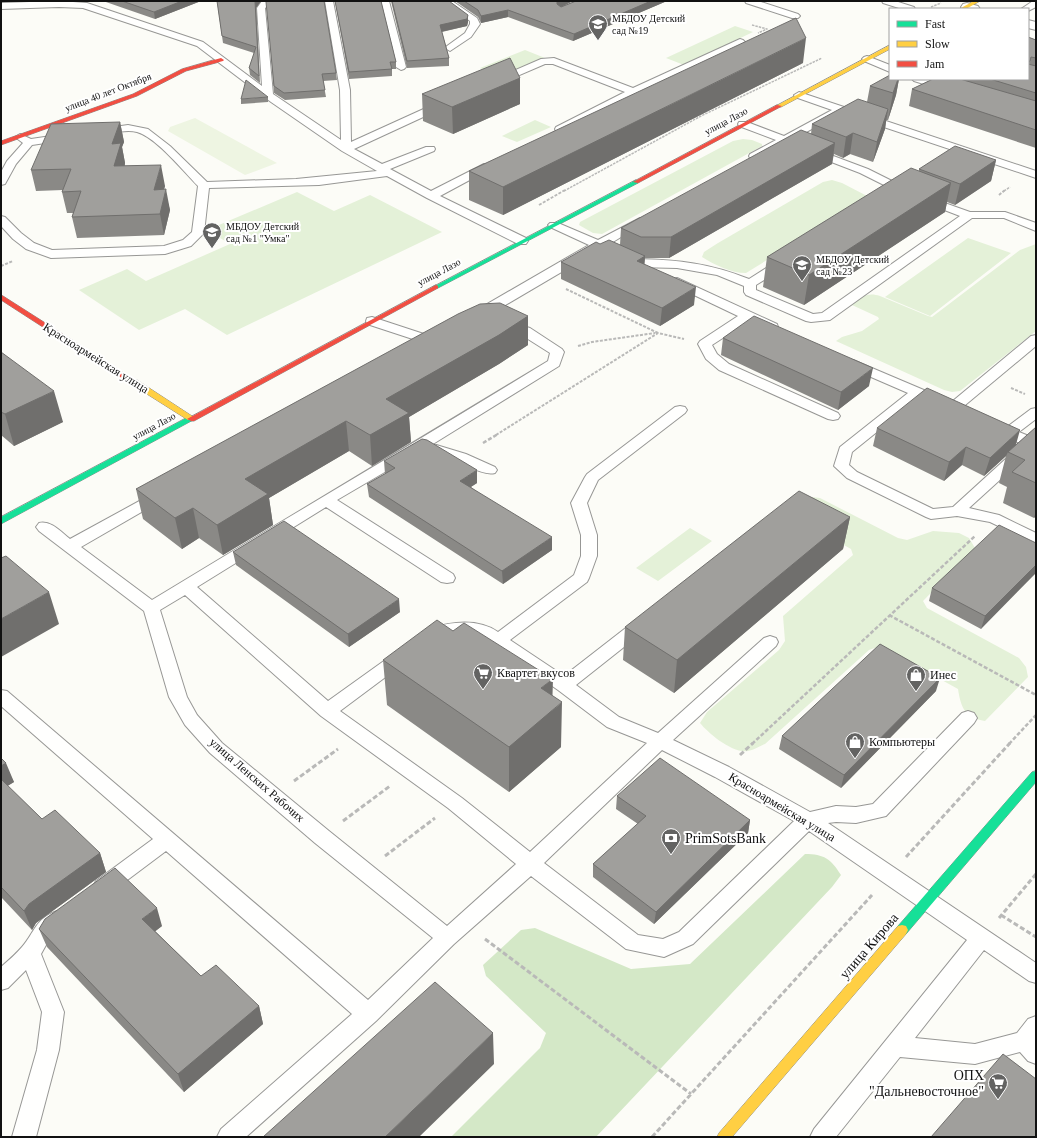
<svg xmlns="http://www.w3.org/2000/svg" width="1037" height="1138" font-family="Georgia,serif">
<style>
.green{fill:#e4f1d8}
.forest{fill:#d4e8c7}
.pitch{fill:#eef5e2}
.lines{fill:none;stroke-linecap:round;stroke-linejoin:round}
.lane-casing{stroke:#979795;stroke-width:2}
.street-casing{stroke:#979795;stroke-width:2}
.fast-casing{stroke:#8d8d8b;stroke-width:1}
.slow-casing{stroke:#8d8d8b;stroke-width:1}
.jam-casing{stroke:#8d8d8b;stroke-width:1}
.path-far3{stroke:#b9b9b8;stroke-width:1.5;stroke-dasharray:2.5 1;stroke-linecap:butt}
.path-far2{stroke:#b9b9b8;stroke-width:2;stroke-dasharray:3 1.5;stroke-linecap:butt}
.path-far1{stroke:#b9b9b8;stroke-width:2.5;stroke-dasharray:4 2;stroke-linecap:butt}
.path{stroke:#b9b9b8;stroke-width:3;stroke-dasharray:5 2.5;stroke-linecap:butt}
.lane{fill:#fffffe;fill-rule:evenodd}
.street{fill:#fffffe;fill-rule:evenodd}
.fast{fill:#16e098;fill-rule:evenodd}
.slow{fill:#ffcf43;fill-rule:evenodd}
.jam{fill:#f24e42;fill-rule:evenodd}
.wall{fill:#8a8986}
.shaded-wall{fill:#706f6d}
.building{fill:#a09f9c;stroke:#706f6d}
.labels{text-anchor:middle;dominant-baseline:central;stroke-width:4;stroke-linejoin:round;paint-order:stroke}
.far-poi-label{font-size:10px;fill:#111;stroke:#fff;text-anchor:start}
.far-street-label{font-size:10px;fill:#111;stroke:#fff}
.street-label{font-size:12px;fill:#111;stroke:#fff}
.poi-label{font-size:12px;fill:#111;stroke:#fff;text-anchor:start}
.near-poi-label{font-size:14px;fill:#111;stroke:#fff;text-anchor:start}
.near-street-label{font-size:14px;fill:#111;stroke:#fff}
</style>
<rect width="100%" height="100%" fill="#fcfcf7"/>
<path class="green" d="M735,26L753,32L684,65L666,58Z
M525,50L545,58L500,77L480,68Z
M535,120L551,127L517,142L502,136Z
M743,139L752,140L762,144V146L602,234L593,233L579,225L580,222L733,141Z
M832,180L842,183L869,197L746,273C731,273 715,265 702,257L704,252L718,243L823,182Z
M297,192L334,211L370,195L442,232L227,335L185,309L139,330L79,290L127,269L146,281L230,244L207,230Z
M968,238L1011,253L930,316L885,297Z
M1036,244V331L960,391L952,392L944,390L836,341L842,337L862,331L879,319L878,317L852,305C860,296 869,292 880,296L928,316L932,317L1020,250Z
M812,497L820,498L898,538L907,540L933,531L959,533L969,538L975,548L923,601L927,608L1019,658L1026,667L1028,677L985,721C965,718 961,708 958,689L880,646L869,650L765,744C760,746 753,750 748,751C733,754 708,733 700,723L707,712L779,650L785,641L783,616L853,555L851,549L793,517L792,513Z
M690,528L712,541L658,581L636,568Z"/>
<path class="forest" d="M805,854C824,854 831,859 841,875L832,887L596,1137H451L540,1048L546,1033L486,976L483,965L521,930L535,928L631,969L690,964Z"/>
<path class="pitch" d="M195,118L277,163L245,175L168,131L170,127Z"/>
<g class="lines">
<g class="lane-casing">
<path id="lane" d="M59,1L87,3L203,42L262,86L257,8L262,1H274L265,8L273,94L341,140L340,90L325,1H333L350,90L351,142L439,102L443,101L448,104L447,106L354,149L382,164L426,147H434L435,149L434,151L390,169L431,191L484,164H492L493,166L492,168L440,196L526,238L528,241L526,244H518L427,198L387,176L319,185L209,188L204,233L191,246L165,254L51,258L26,249L13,239L1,226V216L5,217L21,233L34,243L52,250L164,246L183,240L192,232L198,186C184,172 156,137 137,132C126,129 112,133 100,135L96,134L95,132L100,129L128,125L148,129L170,146L207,182L296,179L377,171L342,151L271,102L197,46L83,8L59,7L1,9V3Z
M381,1H389L406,67L404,69L401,70L396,67Z
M442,1H452L477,18L480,24L471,37L450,51L445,48L447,46L465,33L470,24V21Z
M745,1H758L798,14L800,16L798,18H792L746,3Z
M882,1H895L914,7L915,9H902L883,3Z
M1033,1H1036V7L1028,11V9H1021Z
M740,39L743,40L745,42L743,44L560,132L556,131L555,129L556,127L625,92L553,64H545L501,83L498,84L493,81L495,79L541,59L554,58L633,88Z
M867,56L890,65V72L864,61L862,59L864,57Z
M912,79H927L950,86L951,88L946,91L914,81Z
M799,92L1036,171V178L842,113L793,139L796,142L795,144L791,145L785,143L758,158H750L749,156L750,154L776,140L739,126L738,124L739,122H747L784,136L832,110L795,97L794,95Z
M20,134L31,139L65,134L70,137L65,140L32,145L16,164L5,184L1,185V172L7,161L23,143L15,137Z
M812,148L868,169L904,187L906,189L897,195H889L887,193L892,189L860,173L808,153L807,151L808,149Z
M925,196L970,212H1005L1036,223V231L1004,218H972L830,320L811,322L806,321L746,295L744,292V286L717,275L677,268L637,267L633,266L631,263L633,260L637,259C679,260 709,263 749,279L779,260H787L789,263L787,266L756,285V290L813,314L822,313L960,216L921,201L919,199L921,197Z
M640,218L644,219L646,221L644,223L608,245L611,248L609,251L605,252L599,250L485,317H475L474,314L475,311L589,245L550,227L548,225L550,223H558L598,240Z
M677,278L777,324L778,327L777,330H767L749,321L712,345L717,354L729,364L838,413L840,416L838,419L833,420L828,419L719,370L706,359L698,344L700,341L738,316L673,285L671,282L673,279Z
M372,317L436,338L438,341L436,344L431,345L367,324L366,321L367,318Z
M509,322L530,328L562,349L564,352L559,366L433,444L466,454L495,467L497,470L495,473C483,476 468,465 457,460C447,457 436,454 426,451L424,449L337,500L453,574L455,578L453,582L447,583L441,582L326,507L197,587L328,701L395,653L401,651L407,653L410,657L407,661L340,711L462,798L530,852L647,743L607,727L558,690L482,637L459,634L439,638L431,642L425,640L423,636L428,629C450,622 478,618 498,632L574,575L581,556V535L571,503L585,477L587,474L675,407L680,406L685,407L687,410L685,413L598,480L587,503L597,535V556L589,578L587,582L510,640L564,676L636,620L642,618L648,620L650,624L648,628L576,685L619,717L658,733L764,638L770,636L776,638L778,642L776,646L673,740L729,767L810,812L836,806L856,807L873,804L962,713L968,711L974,713L977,718L974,723L886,816L856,823L836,822L828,823L1036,963V983L1029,981L984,950L915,1038L975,1044L1017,1033L1028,1019L1036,1016V1064L1028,1061L1020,1052L975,1064L900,1057L836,1137H810L814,1129L967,940L809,831L693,944L664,957L626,949L531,876L454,944L376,1021L246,1137H217L221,1129L352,1014L166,851L110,893L103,895L96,893L93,887L96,881L153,839L1,706V690L7,691L368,1000L433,938L315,843L210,753L185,725L169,697L144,611L39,531L36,527L39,523C51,520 61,532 70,539L154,493L159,491L164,493L167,496L164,499L81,547L152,600C283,520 416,442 548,361L550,353L520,334L504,329L503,326L504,323ZM185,595L321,716L448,808L516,864L447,926L329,831L222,743L197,715L187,697L160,610ZM662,750L715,777L794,821L679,932L663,939L638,935L544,863Z
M1036,335V346L958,411L953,412L948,411L946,408L948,405L1031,336Z
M853,360L945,399L947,402L945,405L940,406L935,405L919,398L852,452L849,465L857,472L933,509L953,507L1022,444L994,432L992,429L994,426L999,425L1007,427L1031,409L1036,408V419L1019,432L1036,439V447L969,508L999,515L1036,533V544L990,522L957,516L931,519L926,517L847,478L834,466L840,447L908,393L848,367L846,364L848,361Z
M57,911L64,914L67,920L64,926L51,936L41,954L64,1012L59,1050L36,1137H12L37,1050L42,1012L26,970L8,988L1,990V967C8,961 16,954 22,947C35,932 35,919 57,911Z"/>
</g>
<g class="street-casing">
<path id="street" d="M967,3L978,6L980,9H962L961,7L963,4Z
M1028,20L1036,22V30L1028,28Z"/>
</g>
<g class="fast-casing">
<path id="fast" d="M636,180L638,181V183L438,288H434L433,287Z
M188,417H191L195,419L1,524V517Z
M1036,771V782L906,934L902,935L898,934L896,930L898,926L1032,772Z"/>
</g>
<g class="slow-casing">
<path id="slow" d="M974,1H980L966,9H959Z
M890,45V49L781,107L776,106Z
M131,380H137L195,418L194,420H188L131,384Z
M902,925L906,926L908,930L906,934L732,1137H717L719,1133L898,926Z"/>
</g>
<g class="jam-casing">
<path id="jam" d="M221,58L224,60L223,61L186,71L137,96L1,145V141L133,94L182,69Z
M777,105L782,106L638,183L633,182Z
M436,285L438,286V288L194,421H191L187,419Z
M1,295L3,296L138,382L134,384H131L1,300Z"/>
</g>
<path class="path-far3" d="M931,7L941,3
M752,25L767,29L758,33
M564,191L701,116L822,58
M1004,191L1010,187"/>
<path class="path-far2" d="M999,195L1005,190
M539,205L565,190
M1,266L13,261
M566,289L658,333
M578,346L592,342L655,333
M1011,388L1025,394
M496,435L658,333L684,339"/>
<path class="path-far1" d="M483,443L498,434
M889,615L1036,695
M752,744L975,536
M1009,744L1036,715"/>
<path class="path" d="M740,755L753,743
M294,781L338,749
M343,821L390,786
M385,856L435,818
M906,857L1010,743
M1001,915L1036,937
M999,918L1036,874
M485,939L691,1094
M652,1137L872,895"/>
<use href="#lane" class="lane"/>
<use href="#street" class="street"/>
<use href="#fast" class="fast"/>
<use href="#slow" class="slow"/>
<use href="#jam" class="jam"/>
</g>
<path class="wall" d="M103,1H201L155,19Z
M217,1H261L256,8L260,83L250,75L249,68L254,53L223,43Z
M267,1L336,73L337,80L323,81L326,97L285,100L274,93Z
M335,1H381L396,62V69H392V76L349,79Z
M391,1H449L468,22L467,26L442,32L449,58V66L407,68Z
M455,1H573L561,7L576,1H667L573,41L508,17L481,23L478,17Z
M1028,37L1036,40V148L909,106L912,89L933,79H1028Z
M803,63L503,215L469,200V171Z
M520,78V104L453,134L423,121L422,94Z
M890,79H899L896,95L888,120H886L885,129L873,162L850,154L843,158L834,154L832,164L669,258H645L644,264L694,305L660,326L561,279V262L620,245L621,228L811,134L812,124L867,102L870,86Z
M268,97V102L241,104V99Z
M120,122L124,142L122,147L125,163V166L165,186L164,189L170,210L164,235L77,238L72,217L73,213H67L62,192L63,190L36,191L31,170Z
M996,160L991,181L955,205L947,202L945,212L804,305L763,287L767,257L919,171V169Z
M528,316V345L499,364L409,417L411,442L372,466L349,451L269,498L273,525L223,555L199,538L182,549L143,519L136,489Z
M723,338L869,386L838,410L721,355Z
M1,352L63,422L14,446L1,435Z
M1036,427V516L1034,518L1003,503L1007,487L999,483L1006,456L984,476L962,465L944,481L873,446L877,428L1016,445Z
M384,461L477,483L471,487L552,550L503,584L369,497L367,484L385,474Z
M850,517L843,549L674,693L623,660L625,627Z
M1036,543L981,629L929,601L932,588Z
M233,552L400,612L349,647L236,565Z
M383,660L552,695L561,747L509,792L387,705Z
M936,691L841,788L779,749L782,736Z
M1,758L14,782L7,786L42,819L100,853L106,872L36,923L32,930L1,897Z
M617,796L750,820L748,833L654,924L593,877V864L638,824L616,809Z
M162,926L155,931L201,976L259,1006L263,1024L184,1092L47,947L39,929Z"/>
<path class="shaded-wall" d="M182,1H201L155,19L154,12Z
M255,1H261L256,8L260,83Z
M559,1H573L557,9V2Z
M651,1H667L573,41L574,34Z
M508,10V17L481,23V16Z
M468,15V22L467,26L440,32V25Z
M806,38L803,63L503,215V187Z
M520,78V104L453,134L452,107Z
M898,79H899L896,95L888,120L893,93Z
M888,109L885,129L873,162L877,142Z
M120,122L124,142L122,147L125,163L118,187L114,166L112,144Z
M853,133L850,154L843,158L846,137Z
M835,143L832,164L669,258L671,237Z
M996,160L991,181L955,205L960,184Z
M161,165L165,186L158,211L154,190Z
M951,183L945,212L804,305L809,275Z
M166,189L170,210L164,235L160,214Z
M645,256L644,273L637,261Z
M696,287L694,305L660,326L662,308Z
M528,316V345L499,364L409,417L411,442L372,466L370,435L386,399Z
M873,368L869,386L838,410L841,392Z
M54,391L63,422L14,446L5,414Z
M346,421L349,451L269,498L273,525L223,555L217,525L245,479Z
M1020,430L1015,448L1008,452L1006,456L984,476L990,458Z
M966,447L962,465L944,481L949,462Z
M477,470V483L461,493L460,481Z
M193,508L199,538L182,549L175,518Z
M1036,511V516L1034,518Z
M850,517L843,549L674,693L677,660Z
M552,537V550L503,584L502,571Z
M1036,565V573L981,629L985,616Z
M49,592L59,624L1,657V619Z
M399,599L400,612L349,647L348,634Z
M940,678L936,691L841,788L844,775Z
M553,679L552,711L562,702L561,747L509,792V747L541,688Z
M6,763L14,782L1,790V766Z
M750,820L748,833L654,924L656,912Z
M100,853L106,872L36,923L32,930L24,911L29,904Z
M157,908L162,926L148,937L142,919Z
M259,1006L263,1024L184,1092L178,1074Z
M493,1033L494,1064L419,1137H385Z"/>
<path class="building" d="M122,1H182L154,12Z
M217,1H255L259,76L249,68L256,47L222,36Z
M267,1H324L336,73L322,74L325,90L284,93L274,86L266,2Z
M335,1H381L396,62H390L392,69L349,72Z
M392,1H449L468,15L467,19L440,25L449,58L407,61Z
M464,1H559L557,2V4L561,7L576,1H651L574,34L508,10L481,16L478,10Z
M796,18L806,38L503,187L469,171Z
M1028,37L1036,40V58L1031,57L1030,61L1028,62Z
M510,58L520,78L452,107L422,94Z
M1028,64L1036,66V93L990,79H1028Z
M890,75V79H898L893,93L870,86Z
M933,79H960L1036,101V130L912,89Z
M246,80L268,97L241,99Z
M858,99L888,109L877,142L853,133L846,137L812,124Z
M120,122L112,144L121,143L114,166L161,165L154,190L166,189L160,214L72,217L81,191L62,192L71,169L31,170L51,124Z
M801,130L835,143L671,237H641L621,228Z
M955,146L996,160L960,184L919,169Z
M911,168L951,183L809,275L767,257Z
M609,240L645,256L637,261L696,287L662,308L561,262L596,242L600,244Z
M500,303L528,316L499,335L386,399L409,413L370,435L346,421L245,479L268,494L217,525L193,508L175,518L136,489L458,314L480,304Z
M754,316L873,368L841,392L723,338Z
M1,352L54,391L5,414L1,412Z
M927,388L1020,430L990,458L966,447L949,462L877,428Z
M1036,427V483L1012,472L1025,460L1008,452Z
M422,439L427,440L477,470L460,481L552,537L502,571L367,484L395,468L384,461Z
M799,491L850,517L677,660L625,627Z
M284,521L399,599L348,634L233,552Z
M999,525L1036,543V565L985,616L932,588Z
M6,556L49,592L1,619V558Z
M437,620L453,631L464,623L553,679L541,688L562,702L509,747L383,660Z
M880,644L940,678L844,775L782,736Z
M1,758L6,763L1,766Z
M660,758L750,820L656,912L593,864L646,816L617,796Z
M1,779L42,819L55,810L100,853L29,904L24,911L1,887Z
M115,868L157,908L142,919L201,976L216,965L259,1006L178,1074L39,929L45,919Z
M435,982L493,1033L385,1137H263Z
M1003,1054L1036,1079V1137H931Z"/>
<defs>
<g id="school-pin" transform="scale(1)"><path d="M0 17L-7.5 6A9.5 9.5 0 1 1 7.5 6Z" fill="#636362" stroke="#fff"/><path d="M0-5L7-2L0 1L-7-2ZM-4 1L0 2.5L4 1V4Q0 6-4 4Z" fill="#fff"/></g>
<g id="supermarket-pin" transform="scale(1)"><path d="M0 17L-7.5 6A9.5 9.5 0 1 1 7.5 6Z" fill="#636362" stroke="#fff"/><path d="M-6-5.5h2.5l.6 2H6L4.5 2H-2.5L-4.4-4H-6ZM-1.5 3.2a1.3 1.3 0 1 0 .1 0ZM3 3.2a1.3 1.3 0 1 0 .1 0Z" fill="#fff"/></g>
<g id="shop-pin" transform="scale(1)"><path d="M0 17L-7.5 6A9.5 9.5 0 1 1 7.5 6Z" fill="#636362" stroke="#fff"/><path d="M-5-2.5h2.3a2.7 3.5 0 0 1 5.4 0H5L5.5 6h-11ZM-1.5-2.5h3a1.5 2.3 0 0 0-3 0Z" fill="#fff"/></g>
<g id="bank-pin" transform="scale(1)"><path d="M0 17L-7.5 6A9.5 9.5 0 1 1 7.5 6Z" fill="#636362" stroke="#fff"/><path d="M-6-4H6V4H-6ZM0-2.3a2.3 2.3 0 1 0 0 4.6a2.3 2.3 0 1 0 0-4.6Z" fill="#fff"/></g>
</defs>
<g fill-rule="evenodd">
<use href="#school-pin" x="598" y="24"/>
<use href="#school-pin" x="212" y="232"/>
<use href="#school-pin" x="802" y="265"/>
<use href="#supermarket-pin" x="483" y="673"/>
<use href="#shop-pin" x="916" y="675"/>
<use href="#shop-pin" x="855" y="742"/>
<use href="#bank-pin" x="671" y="838"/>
<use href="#supermarket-pin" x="998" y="1083"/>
</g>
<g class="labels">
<g class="far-poi-label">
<text x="612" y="18">МБДОУ Детский<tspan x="612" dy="12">сад №19</tspan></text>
<text x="226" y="226">МБДОУ Детский<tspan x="226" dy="12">сад №1 "Умка"</tspan></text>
<text x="816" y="259">МБДОУ Детский<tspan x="816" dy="12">сад №23</tspan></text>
</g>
<g class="far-street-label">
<text transform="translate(108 92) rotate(-21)">улица 40 лет Октября</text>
<text transform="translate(726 121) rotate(-28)">улица Лазо</text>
<text transform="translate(439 272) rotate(-28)">улица Лазо</text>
<text transform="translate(154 426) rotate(-28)">улица Лазо</text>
</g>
<g class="street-label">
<text transform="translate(96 358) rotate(32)">Красноармейская улица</text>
<text transform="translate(257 780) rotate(41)">улица Ленских Рабочих</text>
<text transform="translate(782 807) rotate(31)">Красноармейская улица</text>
</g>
<g class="poi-label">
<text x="497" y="673">Квартет вкусов</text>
<text x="930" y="675">Инес</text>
<text x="869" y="742">Компьютеры</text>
</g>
<g class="near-poi-label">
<text x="685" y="838">PrimSotsBank</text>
<text x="984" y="1075" text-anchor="end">ОПХ<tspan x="984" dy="16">"Дальневосточное"</tspan></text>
</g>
<g class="near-street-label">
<text transform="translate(869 946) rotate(-49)">улица Кирова</text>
</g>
</g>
<rect width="1037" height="1138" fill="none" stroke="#111111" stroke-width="4"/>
<rect x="889" y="8" width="140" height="72" fill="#ffffff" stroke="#a0a0a0"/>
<rect x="897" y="21" width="20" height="6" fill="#16e098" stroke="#a0a0a0"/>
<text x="925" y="28" font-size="12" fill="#111111">Fast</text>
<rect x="897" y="41" width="20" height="6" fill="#ffcf43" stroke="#a0a0a0"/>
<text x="925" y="48" font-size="12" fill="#111111">Slow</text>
<rect x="897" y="61" width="20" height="6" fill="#f24e42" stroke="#a0a0a0"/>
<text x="925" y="68" font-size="12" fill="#111111">Jam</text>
</svg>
